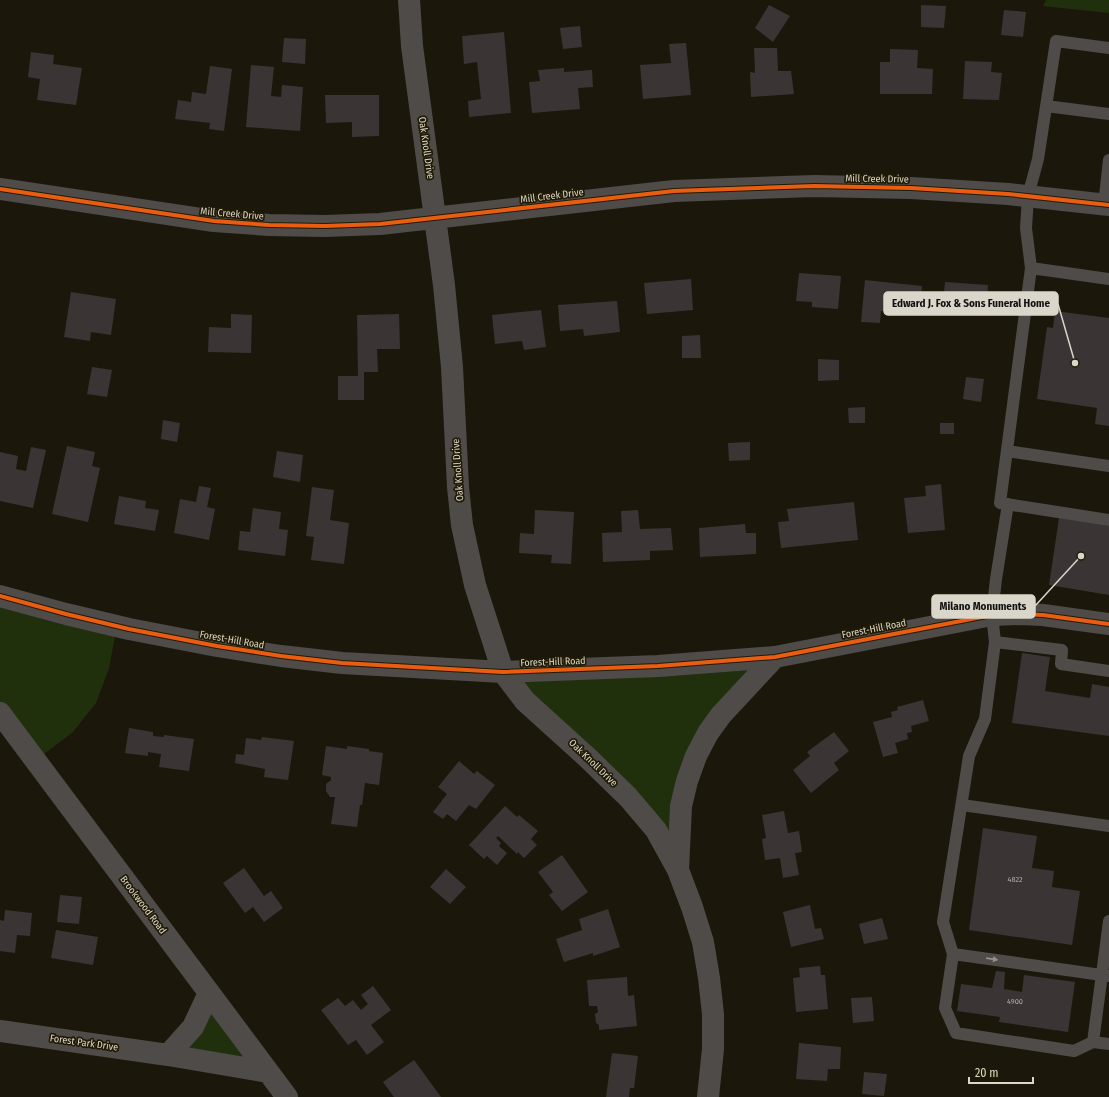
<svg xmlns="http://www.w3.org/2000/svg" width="1109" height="1097" font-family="'Fira Sans Condensed',sans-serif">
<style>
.green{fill:#21300c}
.building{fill:#3a3434}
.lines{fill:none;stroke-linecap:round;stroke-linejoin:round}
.service{stroke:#4f4b49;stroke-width:12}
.minor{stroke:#4f4b49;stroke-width:22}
.cycleway-casing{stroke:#211b05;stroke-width:6}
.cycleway{stroke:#e95d12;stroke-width:4}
.oneway{fill:#949089}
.labels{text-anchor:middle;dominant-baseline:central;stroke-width:3.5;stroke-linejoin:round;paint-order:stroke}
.number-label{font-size:8px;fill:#b2aea4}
.street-label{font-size:10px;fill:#dad6c9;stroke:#211b05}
.leader{fill:none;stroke:#dad6c9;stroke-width:1.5}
.callout-dot{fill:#dad6c9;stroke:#211b05;stroke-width:1.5}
.callout{fill:#dad6c9;stroke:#dad6c9;stroke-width:1.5}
.callout-label{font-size:11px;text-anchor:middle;font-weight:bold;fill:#111}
</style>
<rect width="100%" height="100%" fill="#1b180b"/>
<path class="green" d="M1046,0H1109V13L1043,6Z
M0,596L117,626L109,668L96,703L73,732L36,760L0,713Z
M775,657L708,733L678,870L656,830L503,672Z
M209,993L268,1072L168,1055Z"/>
<path class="building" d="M769,5L790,16L773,42L755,28Z
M921,5L946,6L944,28L921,27Z
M1004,10L1026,12L1023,37L1001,35Z
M580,26L582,47L563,49L560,28Z
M504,32L511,113L469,117L468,101L481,99L477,62L464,64L462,36Z
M284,38L306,39L305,64L282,62Z
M686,43L691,95L643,99L640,65L671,63L669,44Z
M754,48H777L778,71H791L794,94L751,97L750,72L755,73Z
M890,49L918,50L917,68L933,69L932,94H880V62H890Z
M31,52L54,55L53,64L82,68L76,105L37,100L40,79L28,77Z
M965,61L992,62L991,72L1002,73L999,100L963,99Z
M251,65L274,67L271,96L281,97L282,85L303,87L300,131L246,127Z
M210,66L232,69L224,131L209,129L210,123L175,119L178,100L191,102L192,92L206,94Z
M564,68V72L592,70L593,87L578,88L580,109L532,113L529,82L540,81L538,70Z
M325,95H379V136L352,137V122L326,123Z
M799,273L841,276L838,309L812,307V302L796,301Z
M691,279L693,310L647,314L644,283Z
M865,280L922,286L919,314L881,311L880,323L861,322Z
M945,282L988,285L986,315L942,312Z
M71,292L116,299L111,335L91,332L90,341L64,337Z
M617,301L620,332L584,336L583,329L560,331L558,305Z
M541,310L546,347L524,350L522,341L495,344L492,315Z
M1055,311L1109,318V426L1095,424L1097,408L1037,399L1047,327L1053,328Z
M231,314L252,315L251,353L208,352L209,327L231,328Z
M399,314L400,349H377L378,372H364V400H338V376H358L357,315Z
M700,335L701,358H682V336Z
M818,359L839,360V380L818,381Z
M92,367L112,370L107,397L87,394Z
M966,377L984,379L981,402L963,399Z
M865,407V423H849L848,408Z
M163,420L180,423L177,442L161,439Z
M940,423H954V434H940Z
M750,442V460L729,461L728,443Z
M67,446L95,452L92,466L100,468L88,522L52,514Z
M31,447L46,450L33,508L0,501V452L18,456L16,469L26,471Z
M277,451L303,455L300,482L273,477Z
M941,484L945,530L908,533L904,498L926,496L925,486Z
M199,486L211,488L207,507L215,509L209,540L174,533L180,499L196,502Z
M312,487L334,490L330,520L349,523L344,564L311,560L314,537L306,536Z
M119,496L146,501L145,508L159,510L155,531L114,524Z
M854,502L858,540L781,548L778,522L789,521L787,509Z
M253,508L281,512L279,529L288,530L285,556L238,550L240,531L250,532Z
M535,510L574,512L571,564L551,563L552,555L519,553L520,533L534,534Z
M638,510L640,529L671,528L673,550L650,551V560L603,562L602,533L622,532L621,511Z
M1059,518L1109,526V595L1049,585Z
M745,524L746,533H756V554L700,557L699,528Z
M1022,653L1050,657L1045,691L1090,698L1092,684L1109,687V736L1012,723Z
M923,700L929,721L911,726L912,732L907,733L908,739L895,743L898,753L883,757L873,722L892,717L891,712L898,710L897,707Z
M129,728L153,732V736L164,737V735L194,739L189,771L159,767L161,754L148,752V756L125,753Z
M834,732L849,751L834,763L839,770L811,793L793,770L810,756L807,752Z
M262,737L294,741L288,780L264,777L265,769L235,763L236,754L244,755L246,738L261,740Z
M326,746L347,749V746L369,749V751L383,753L379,785L365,783L362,805H360L357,827L331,824L335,797H330L326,791V784L331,780V777L322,775Z
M459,761L474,774L477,771L495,785L476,809L469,805L456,821L447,814L443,819L433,812L447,794L438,787Z
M505,806L517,817L519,815L538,831L531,839L537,845L524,858L518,852L517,854L498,836L496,838L501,843L499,846L507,853L497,865L487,856L484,859L469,845Z
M784,811L788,833L799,831L802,852L795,853L799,875L783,878L780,858L765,860L762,839L766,838L762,815Z
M983,828L1037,836L1032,868L1054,871L1052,887L1080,891L1072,945L969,930Z
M562,855L588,892L562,911L549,895L553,892L538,872Z
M244,868L264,896L271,891L283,908L264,922L253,907L245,913L223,883Z
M446,869L466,887L450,904L430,887Z
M60,895L82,897L79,924L57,922Z
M810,905L815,929L821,928L824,939L791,947L783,912Z
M608,909L620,947L593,956V953L564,962L556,939L582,930L579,919Z
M5,910L32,913L30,936L17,935L15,953L0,951V920L4,921Z
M882,918L888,939L864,944L859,924Z
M56,930L98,937L93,965L51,958Z
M820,966L821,975H825L828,1009L796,1012L793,978L800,977L799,968Z
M996,971L1005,972L1004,989L1022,992L1024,975L1075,982L1068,1032L999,1022L1000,1017L957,1011L961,984L992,988Z
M627,977L628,996L634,995L637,1026L599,1030V1025L596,1023L595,1014L598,1012L597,1006H589L587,980Z
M373,986L391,1010L371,1025L384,1042L367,1055L356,1040L348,1045L321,1010L338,998L345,1006L353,1000L361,1010L368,1004L361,995Z
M872,997L874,1021L853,1023L851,998Z
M799,1043L841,1047L840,1069H828L827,1081L796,1079Z
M612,1053L638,1056L634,1088H630L629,1097H606Z
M414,1060L441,1097H394L383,1082Z
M864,1072L887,1074L884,1096L862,1094Z"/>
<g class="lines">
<path class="service" d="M1046,106L1109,114
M1104,205L1109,160
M1031,268L1026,228L1028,196L1038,159L1056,41L1109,48
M1109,279L1031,268L1000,503L1109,520
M1007,451L1109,466
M1008,504L996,579L992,615L995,642L985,719L969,756L943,922L953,954L945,1008L956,1033L1074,1051L1093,1042
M995,642L1062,650L1061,664L1109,671
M962,805L1109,826
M1109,921L1093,1042L1109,1044
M953,954L1109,976"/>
<path class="minor" d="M409,0L412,46L444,285L452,367L458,487L462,525L475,585L503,672L525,701L589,759L628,797L656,830L678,870
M0,189L214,221L269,225L325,226L380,224L674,191L814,186L911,188L1008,194L1109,205
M0,596L66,614L129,629L217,646L281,656L342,663L503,672L658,666L775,657L992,615L1020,614L1043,615L1109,624
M0,713L287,1097
M0,1031L168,1055L268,1072
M168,1055L193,1027L209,993
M708,1097L713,1049V1014L709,978L703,942L692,907L678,870L681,806L687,781L696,756L708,733L721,715L775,657"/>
<g class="cycleway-casing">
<path id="cycleway" d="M0,189L214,221L269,225L325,226L380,224L674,191L814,186L911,188L1008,194L1109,205
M0,596L66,614L129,629L217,646L281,656L342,663L503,672L658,666L775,657L992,615L1020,614L1043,615L1109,624"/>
</g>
<use href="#cycleway" class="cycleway"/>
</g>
<defs><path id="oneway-solid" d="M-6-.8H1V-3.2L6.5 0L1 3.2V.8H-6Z"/></defs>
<use class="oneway" href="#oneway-solid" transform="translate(992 959) rotate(8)"/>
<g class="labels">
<g class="number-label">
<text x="1015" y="879">4822</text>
<text x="1015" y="1001">4900</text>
</g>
<g class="street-label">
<text transform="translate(426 148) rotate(82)">Oak Knoll Drive</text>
<text transform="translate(877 179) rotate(1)">Mill Creek Drive</text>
<text transform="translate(552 196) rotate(-7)">Mill Creek Drive</text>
<text transform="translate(232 214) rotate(5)">Mill Creek Drive</text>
<text transform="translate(458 470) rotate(-94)">Oak Knoll Drive</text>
<text transform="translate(874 629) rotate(-11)">Forest-Hill Road</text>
<text transform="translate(232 640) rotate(10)">Forest-Hill Road</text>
<text transform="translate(553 662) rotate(-2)">Forest-Hill Road</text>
<text transform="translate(593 763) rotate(44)">Oak Knoll Drive</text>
<text transform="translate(143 905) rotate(53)">Brookwood Road</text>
<text transform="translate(84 1043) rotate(8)">Forest Park Drive</text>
</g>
</g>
<path class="leader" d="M1075 363L1058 304M1081 556L1035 606"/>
<g class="callout-dot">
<circle cx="1075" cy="363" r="4"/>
<circle cx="1081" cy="556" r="4"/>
</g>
<g class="callout">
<rect x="884" y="292" width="174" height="23" rx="4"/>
<rect x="932" y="595" width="103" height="23" rx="4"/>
</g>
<g class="callout-label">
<text x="971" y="307">Edward J. Fox &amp; Sons Funeral Home</text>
<text x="983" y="610">Milano Monuments</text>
</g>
<path d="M969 1077v6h64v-6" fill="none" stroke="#dad6c9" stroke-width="2"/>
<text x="975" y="1077" font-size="12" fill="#dad6c9" stroke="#211b05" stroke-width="3" paint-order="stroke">20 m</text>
</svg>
